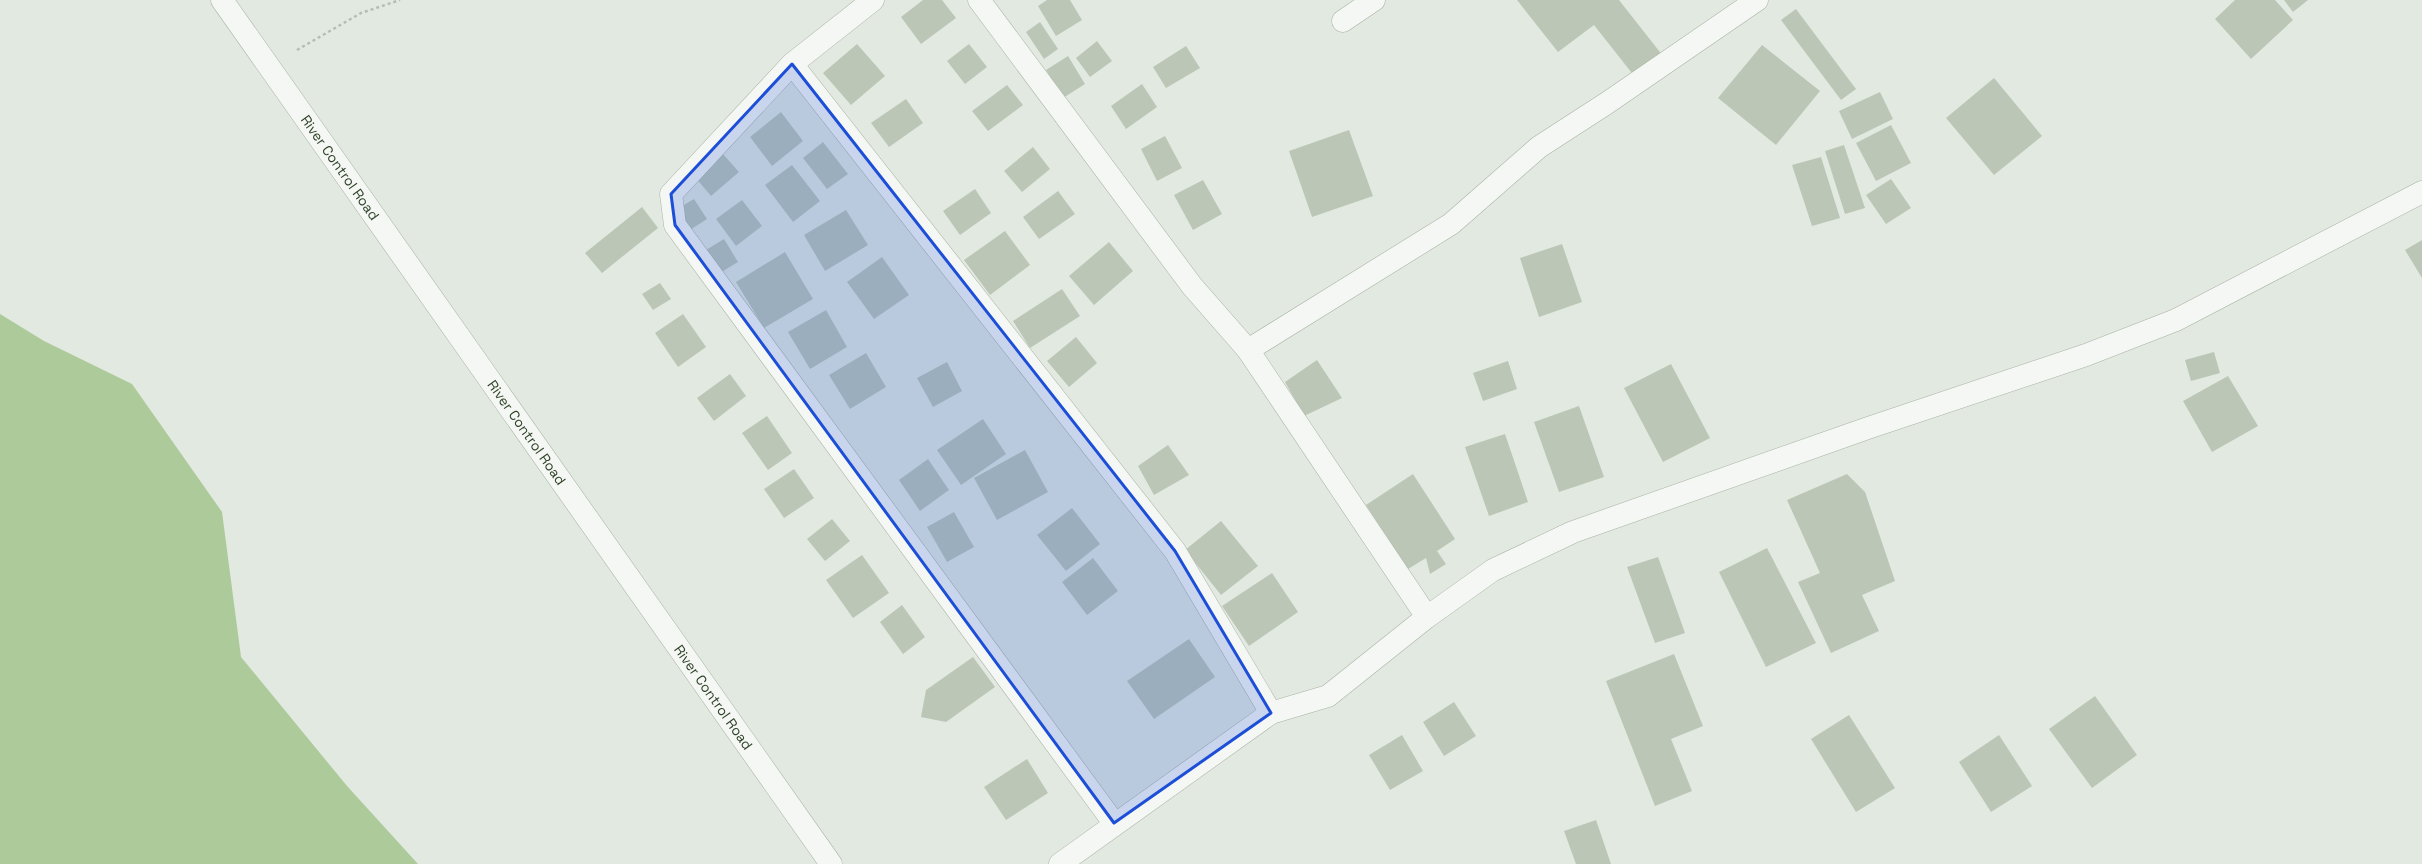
<svg xmlns="http://www.w3.org/2000/svg" width="2422" height="864" font-family="'Space Grotesk',sans-serif">
<style>
.water{fill:#acca9a}
.building{fill:#bbc6b7}
.lines{fill:none;stroke-linecap:round;stroke-linejoin:round}
.minor-casing{stroke:#a9b3a5;stroke-width:23}
.path{stroke:#b5bdb2;stroke-width:2.5;stroke-dasharray:3 3;stroke-linecap:butt}
.minor{stroke:#f4f7f3;stroke-width:22}
.marked{fill:#1d4ed8;fill-opacity:0.2;stroke:#1d4ed8;stroke-width:3;stroke-linejoin:round}
.labels{text-anchor:middle;dominant-baseline:central;stroke-width:4;stroke-linejoin:round;paint-order:stroke}
.street-label{font-size:14px;fill:#2f4128;stroke:#f2f7ef}
</style>
<rect width="100%" height="100%" fill="#e2e9e0"/>
<path class="water" d="M0,314L44,341L132,384L222,512L241,657L347,786L418,864H0Z"/>
<path class="building" d="M923,0H942L956,18L921,44L901,17Z
M1047,0H1070L1082,20L1056,36L1038,6Z
M1517,0H1619L1663,56L1635,77L1594,25L1558,52Z
M2235,0H2275L2293,20L2251,59L2215,19Z
M2284,0H2308L2293,12Z
M1796,9L1856,89L1841,100L1781,20Z
M1040,22L1058,49L1044,59L1026,32Z
M1097,41L1112,61L1090,77L1076,58Z
M857,44L885,76L851,105L823,73Z
M969,44L987,67L965,84L947,61Z
M1762,45L1820,91L1776,145L1718,98Z
M1186,46L1200,68L1166,88L1153,67Z
M1068,56L1085,84L1063,98L1046,70Z
M1994,78L2042,136L1994,175L1946,118Z
M1142,84L1157,107L1126,129L1111,106Z
M1007,85L1023,105L988,131L972,111Z
M1880,92L1893,119L1852,139L1839,111Z
M906,99L923,123L889,147L871,123Z
M781,112L803,141L772,166L750,137Z
M1891,125L1911,163L1876,181L1856,143Z
M1349,130L1373,196L1312,217L1289,151Z
M1165,136L1182,168L1157,181L1141,149Z
M823,142L848,174L827,189L803,158Z
M1844,145L1865,208L1845,214L1825,151Z
M1033,147L1050,169L1022,192L1004,171Z
M722,153L739,172L711,196L695,177Z
M1821,157L1840,218L1812,226L1792,165Z
M792,165L820,201L793,222L765,185Z
M1891,179L1911,208L1886,224L1866,195Z
M1203,180L1222,214L1193,230L1174,195Z
M975,189L991,213L960,235L943,211Z
M1058,191L1075,214L1039,239L1023,217Z
M694,199L707,219L690,230L677,209Z
M742,200L762,226L736,246L716,219Z
M642,207L658,228L602,273L585,253Z
M846,210L868,245L825,271L804,235Z
M1005,231L1030,265L990,295L964,260Z
M724,239L738,262L715,276L701,253Z
M2422,240V278L2405,250Z
M1109,242L1133,271L1094,305L1069,276Z
M1562,244L1582,302L1539,317L1520,258Z
M785,252L813,299L764,328L736,282Z
M882,257L909,295L874,319L847,282Z
M660,283L671,299L653,310L642,294Z
M1062,289L1080,316L1030,348L1013,321Z
M826,310L847,347L810,369L788,332Z
M683,314L706,347L678,367L655,333Z
M1076,337L1097,363L1069,387L1047,361Z
M2214,352L2220,373L2191,381L2185,360Z
M866,353L886,387L850,409L829,375Z
M1317,360L1342,398L1304,416L1285,382Z
M1508,361L1517,389L1483,401L1473,373Z
M947,362L962,391L933,407L917,378Z
M1671,364L1710,438L1663,462L1624,388Z
M730,374L746,396L714,421L697,398Z
M2228,376L2258,426L2212,452L2183,401Z
M1579,406L1604,477L1559,492L1534,422Z
M767,416L792,453L768,470L742,433Z
M983,419L1006,454L961,485L937,450Z
M1505,434L1528,502L1489,516L1465,447Z
M1168,445L1189,475L1154,495L1138,466Z
M1025,450L1048,492L997,520L974,478Z
M928,459L949,490L920,511L899,480Z
M794,469L814,498L784,518L764,489Z
M1413,474L1455,539L1437,551L1446,564L1430,574L1426,558L1408,569L1366,505Z
M1847,474L1865,492L1895,581L1862,595L1879,631L1831,653L1798,582L1820,573L1787,500Z
M1072,508L1100,544L1066,571L1037,535Z
M954,512L974,547L947,562L927,527Z
M832,519L850,541L825,561L807,539Z
M1221,521L1258,566L1221,595L1185,550Z
M1767,548L1816,643L1766,667L1719,572Z
M862,555L889,593L853,618L826,580Z
M1658,557L1685,633L1655,643L1627,567Z
M1093,558L1118,591L1087,615L1062,582Z
M1272,573L1298,612L1249,646L1222,606Z
M902,605L925,637L903,654L880,622Z
M1189,639L1215,677L1154,719L1127,681Z
M1674,654L1703,726L1671,739L1692,791L1655,806L1606,681Z
M973,657L995,687L946,722L921,717L926,690Z
M2095,696L2137,755L2092,788L2049,729Z
M1454,702L1476,736L1444,756L1423,722Z
M1849,715L1895,788L1856,812L1811,739Z
M1402,735L1423,771L1390,790L1369,755Z
M1999,735L2032,786L1991,812L1959,762Z
M1027,759L1048,793L1006,820L984,787Z
M1596,820L1611,864H1576L1564,831Z"/>
<g class="lines">
<g class="minor-casing">
<g id="minor">
<path id="s1" d="M222,0L831,864"/>
<path d="M873,0L792,64L671,194L675,225L1114,823"/>
<path d="M979,0L1192,286L1248,350L1427,617"/>
<path d="M1343,21L1374,0"/>
<path d="M792,64L1175,551L1271,713"/>
<path d="M1248,350L1451,224L1539,147L1607,103L1757,0"/>
<path d="M1060,864L1271,713L1328,696L1427,617L1493,570L1573,532L1868,428L2086,355L2176,320L2422,192"/>
</g>
</g>
<path class="path" d="M297,50L361,13L400,0"/>
<use href="#minor" class="minor"/>
</g>
<path class="marked" d="M792,64L1175,551L1271,713L1114,823L675,225L671,194Z"/>
<g class="labels">
<g class="street-label">
<text stroke="none"><textPath href="#s1" startOffset="205">River Control Road</textPath></text>
<text stroke="none"><textPath href="#s1" startOffset="529">River Control Road</textPath></text>
<text stroke="none"><textPath href="#s1" startOffset="853">River Control Road</textPath></text>
</g>
</g>
</svg>
